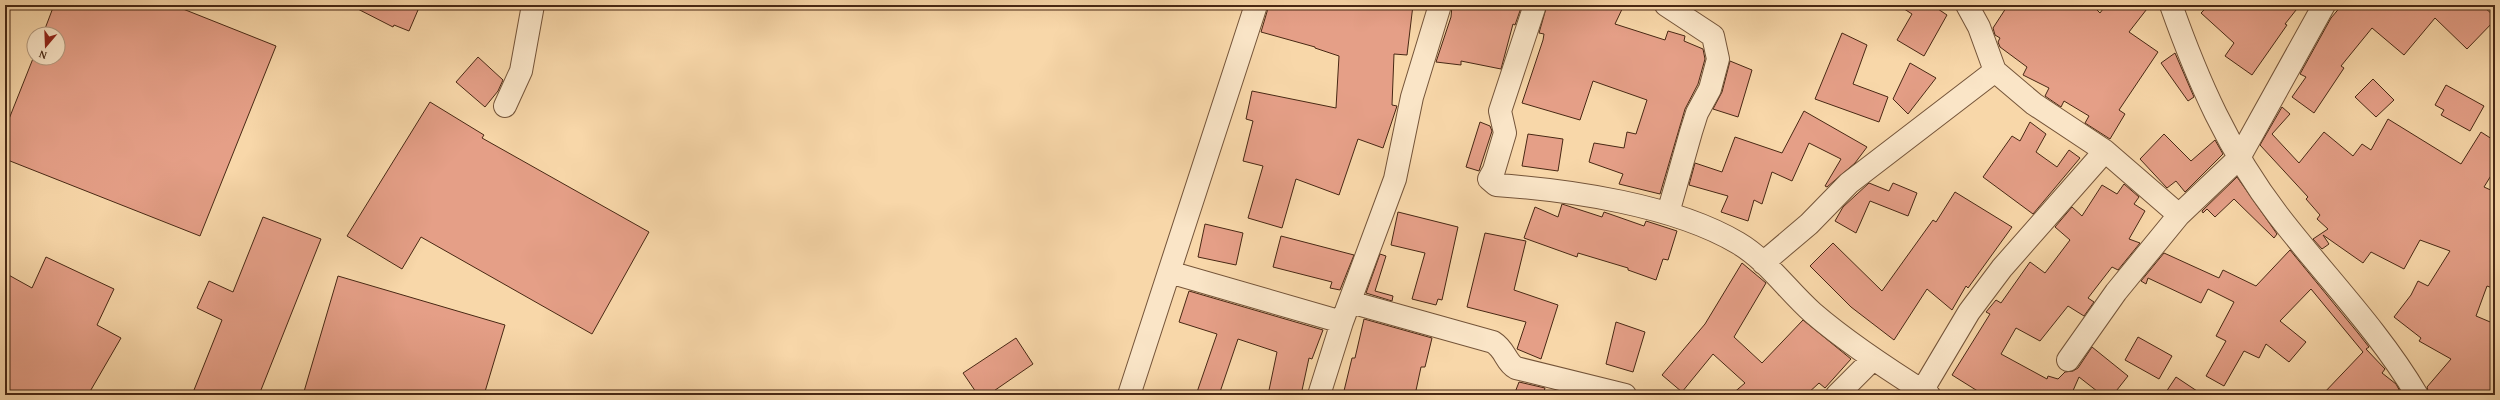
<svg xmlns="http://www.w3.org/2000/svg" width="2500" height="400" font-family="'Gentium Book Plus',serif">
<style>
.building{fill:#e59f87;stroke:#482814}
.lines{fill:none;stroke-linecap:round;stroke-linejoin:round}
.minor-casing{stroke:#745439;stroke-width:24}
.minor{stroke:#fae5c7;stroke-width:22}
</style>
<rect width="100%" height="100%" fill="#f8d7a9"/>
<filter id="stains"><feTurbulence type="fractalNoise" baseFrequency=".005" numOctaves="4"/><feColorMatrix values="0 0 0 0 .2 0 0 0 0 .09 0 0 0 0 .02 0 0 0 .5 -.17"/></filter>
<radialGradient id="worn" r=".72"><stop offset=".6" stop-color="#630" stop-opacity="0"/><stop offset="1" stop-color="#630" stop-opacity=".3"/></radialGradient>
<path class="building" d="M54,5H173L276,46L200,236L5,159V129L34,56V58H58V34H43Z
M350,5H407L418,10L409,31L394,25L393,27Z
M1269,5H1413L1407,55L1394,54L1392,105L1397,106L1383,148L1358,139L1339,195L1296,179L1282,228L1248,218L1263,166L1243,161L1253,121L1246,119L1252,91L1336,108L1339,56L1315,48V47L1261,32Z
M1452,5H1522L1515,25L1513,24L1501,69L1461,61V65L1436,62L1451,17Z
M1547,5H1624L1615,24L1665,40L1668,31L1685,36L1684,41L1703,49L1705,59L1698,84L1685,109L1660,194L1619,184L1623,174L1589,162L1594,143L1624,148L1627,132L1636,134L1647,100L1593,81L1580,120L1522,103L1543,40L1544,34L1539,33Z
M1898,5H1932L1947,15L1924,56L1897,40L1912,14Z
M2008,5H2092L2100,13L2106,5H2150L2129,32L2158,52L2119,110L2125,114L2110,139L2085,123L2089,116L2064,101L2061,107L2045,96L2049,88L2023,75L2027,67L2000,47L1998,42L2000,38L1995,35L1993,28Z
M2209,5H2300L2285,24L2287,25L2252,75L2225,56L2234,43L2201,13Z
M2342,5H2482L2495,17V20L2467,49L2435,18L2404,55L2372,28L2341,66L2344,68L2314,113L2292,97L2306,77L2300,74L2331,18Z
M1842,33L1867,45L1853,84L1888,97L1879,122L1815,99Z
M2175,53L2194,97L2188,101L2161,63Z
M478,57L503,80L498,91L485,107L456,82Z
M1730,61L1752,70L1738,117L1713,109L1722,92Z
M1910,63L1936,78L1908,114L1893,99Z
M2373,79L2394,100L2376,117L2355,97Z
M2446,85L2484,106L2470,131L2441,115L2444,110L2435,105Z
M430,102L484,135L482,138L649,232L592,334L421,237L402,269L347,236Z
M2282,107L2290,114L2272,134L2299,163L2324,132L2353,156L2362,144L2371,150L2388,119L2461,164L2481,132L2495,141V169L2484,187L2495,192V289L2487,286L2476,316L2495,324V395H2429L2427,387L2451,359L2419,341L2421,338L2394,317L2411,295L2418,281L2428,286L2450,251L2420,240L2404,269L2371,252L2363,263L2323,235L2329,244L2322,249L2313,239L2328,229L2317,219L2320,215L2306,199L2308,197L2260,145Z
M1804,111L1867,147L1855,163L1827,187L1825,186L1841,159L1809,143L1792,181L1772,172L1762,204L1754,200L1748,221L1721,212L1728,196L1689,185L1695,163L1722,172L1735,137L1782,153Z
M1480,122L1490,126L1492,131L1479,171L1466,167Z
M2030,122L2046,134L2036,152L2057,167L2069,150L2080,158L2033,214L1983,177L2012,136L2020,141Z
M1528,134L1563,139L1558,171L1522,166Z
M2164,134L2191,161L2215,140L2223,154L2185,192L2176,181L2167,188L2140,159Z
M2237,177L2277,234L2274,238L2234,199L2215,217L2207,209L2203,213L2202,211Z
M1869,183L1889,191L1893,183L1917,193L1908,216L1870,201L1856,233L1835,221L1843,207Z
M2124,184L2139,197L2134,204L2145,211L2129,239L2140,243L2118,270L2112,267L2088,298L2094,302L2084,316L2068,306L2040,341L2016,328L2001,354L2047,379L2048,376L2058,379L2065,372L2073,371L2078,368L2092,347L2128,376L2113,395H2102L2079,377L2072,393L2075,395H1984L1952,375L1990,314L1986,312L1996,300L2001,303L2030,262L2045,273L2070,240L2055,227L2072,207L2082,216L2102,185L2117,194Z
M1955,192L2012,227L1968,288L1966,286L1952,310L1927,289L1894,340L1851,307L1810,266L1833,243L1882,291L1933,220L1936,222Z
M1562,204L1602,217L1604,212L1644,226L1646,221L1677,231L1668,260L1663,259L1656,280L1628,270V268L1578,253L1577,257L1524,238L1535,207L1558,217Z
M1398,212L1458,227L1442,300L1438,299L1436,305L1412,299L1425,253L1391,245Z
M263,217L321,239L259,395H192L222,320L197,308L209,281L233,292Z
M1205,224L1243,233L1236,265L1198,257Z
M1485,233L1526,241L1514,290L1558,305L1541,359L1517,349L1526,322L1467,307Z
M1281,236L1354,255L1340,290L1330,288L1332,282L1273,267Z
M2290,250L2358,333L2369,347L2366,349L2385,369L2382,373L2396,384L2402,395H2322L2363,352L2311,289L2280,321L2306,342L2289,362L2266,344L2259,358L2244,351L2224,386L2206,376L2226,341L2216,336L2234,302L2208,289L2201,303L2148,278L2146,284L2141,281L2164,253L2219,278L2223,270L2256,286Z
M1380,254L1386,256L1375,291L1393,296L1392,301L1366,293Z
M46,257L114,289L97,325L121,338L88,395H5V273L32,288Z
M1742,263L1766,283L1734,337L1762,363L1803,320L1851,359L1825,388L1819,383L1806,395H1731L1745,383L1713,354L1682,392L1662,375L1705,324Z
M338,276L505,325L484,395H303Z
M1189,291L1323,330L1312,359L1309,358L1301,395H1268L1277,352L1238,339L1219,395H1196L1217,334L1179,322Z
M1364,319L1432,338L1425,367H1421L1415,395H1343L1352,358H1355Z
M1616,322L1645,332L1633,372L1606,364Z
M2138,337L2172,356L2159,379L2125,360Z
M1016,338L1033,364L988,395H978L963,373Z
M2176,377L2203,395H2164Z
M1519,382L1545,388L1543,395H1514Z"/>
<g class="lines">
<g class="minor-casing">
<path id="minor" d="M1535,5L1500,111L1505,133L1494,170L1489,179L1496,185C1570,190 1674,205 1738,243C1767,260 1788,291 1813,313C1849,344 1889,370 1929,395
M1666,5L1713,36L1718,59L1710,89L1697,113L1691,132L1668,213
M1967,5L1979,27L1995,71L2034,104L2105,151L2179,215
M2171,5C2198,81 2228,150 2278,215C2324,275 2378,329 2417,395
M505,106L521,71L533,5
M1763,263L1809,224L1849,183L1995,71
M1169,272L1342,322
M1350,302L1493,342C1506,350 1505,362 1516,368L1625,395
M2068,360L2116,292L2179,215L2239,158L2324,5
M1922,391L1969,312L2002,268L2105,151
M1129,395L1256,5
M1319,395L1342,322L1395,179L1412,97L1440,5
M1837,395L1873,359"/>
</g>
<use href="#minor" class="minor"/>
</g>
<rect width="2500" height="400" fill="none" stroke="#f8d7a9" stroke-width="20"/>
<rect x="6" y="6" width="2488" height="388" fill="none" stroke="#482814" stroke-width="2"/>
<rect x="10" y="10" width="2480" height="380" fill="none" stroke="#482814"/>
<g transform="translate(46 46) rotate(199)"><circle r="19" fill="#fae5c7" stroke="#b3997f"/>
<path d="M0-3L7 15L0 10L-7 15Z" fill="#8f2418"/>
<text y="-6" font-size="11" font-weight="bold" text-anchor="middle" fill="#482814">N</text>
</g>
<rect width="100%" height="100%" filter="url(#stains)"/>
<rect width="100%" height="100%" fill="url(#worn)"/>
</svg>
